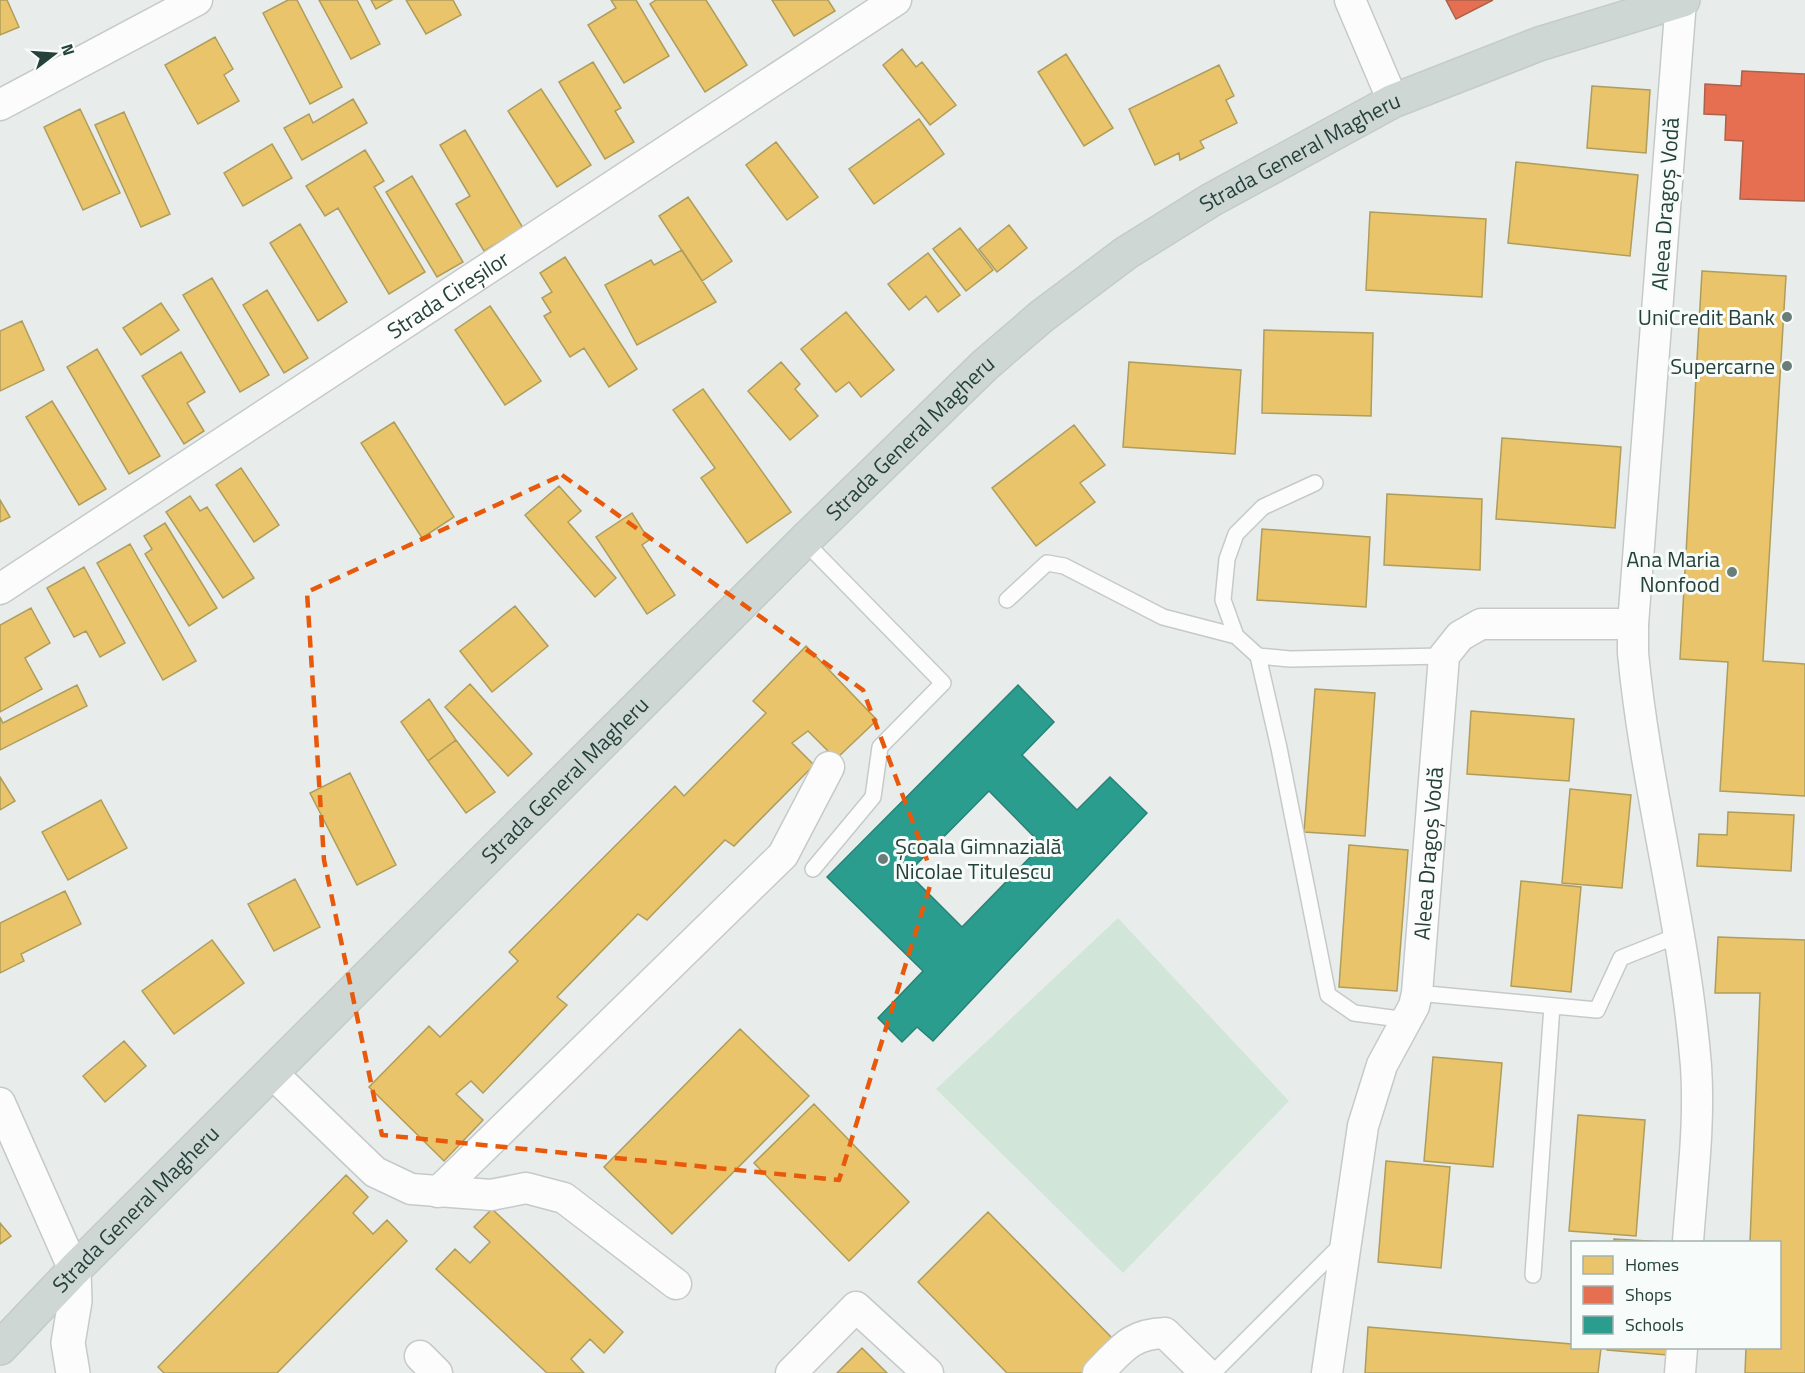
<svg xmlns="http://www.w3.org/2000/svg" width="1805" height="1373" font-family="'Titillium Web',sans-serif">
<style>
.green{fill:#d1e6d8}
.homes{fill:#e9c46a;stroke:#ae9d5c;stroke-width:1.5}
.shops{fill:#e76f51;stroke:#ac624a;stroke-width:1.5}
.schools{fill:#2a9d8f;stroke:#288276;stroke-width:1.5;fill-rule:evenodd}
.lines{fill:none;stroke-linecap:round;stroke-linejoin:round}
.lane-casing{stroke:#c5cac8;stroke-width:18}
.street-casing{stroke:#c5cac8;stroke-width:33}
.secondary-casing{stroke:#c3cbc8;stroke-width:36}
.primary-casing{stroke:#c3ccc9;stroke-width:36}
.lane{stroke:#fcfcfc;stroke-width:15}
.street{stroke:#fcfcfc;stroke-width:30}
.secondary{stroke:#fcfcfc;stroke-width:33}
.primary{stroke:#cfd7d5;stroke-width:33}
.marked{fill:none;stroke:#e8590c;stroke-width:4.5;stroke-dasharray:12 8;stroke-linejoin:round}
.poi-dot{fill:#697e78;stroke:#f7fbf9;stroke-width:2}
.labels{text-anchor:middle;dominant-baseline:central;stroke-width:6;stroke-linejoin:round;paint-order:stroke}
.street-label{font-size:22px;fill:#24423a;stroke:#f7fbf9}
.poi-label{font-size:22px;fill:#24423a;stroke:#f7fbf9;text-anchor:end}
</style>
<rect width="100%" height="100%" fill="#e8edeb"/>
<path class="green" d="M1118,918L1289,1101L1123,1273L936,1089Z"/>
<path class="homes" d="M0,0H7L19,27L0,35Z
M288,0H297L342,87L310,104L263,13Z
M319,0H357L380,44L351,59Z
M371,0H392L376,9Z
M406,0H453L461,15L426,34Z
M611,0H636L669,56L624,83L588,25L616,8Z
M656,0H706L747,65L705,92L650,4Z
M772,0H828L835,11L794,36Z
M215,37L233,69L224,75L239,101L198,124L165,65Z
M902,49L916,67L922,62L956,105L930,125L883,65Z
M1066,54L1113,128L1084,146L1038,72Z
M593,62L621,108L615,111L634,142L605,159L559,82Z
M1219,65L1234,96L1226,100L1237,123L1200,141L1204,148L1180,160L1179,153L1155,165L1129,109Z
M1592,86L1650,90L1646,153L1587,148Z
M541,89L591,165L557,187L508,111Z
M353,99L367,123L302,160L284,128L309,114L313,123Z
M80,109L120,193L83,210L44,127Z
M124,112L170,214L141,227L95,125Z
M919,119L944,154L874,204L849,169Z
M465,130L523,228L484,251L456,204L470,196L440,145Z
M776,142L818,197L787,220L746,165Z
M272,144L292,178L243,206L224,173Z
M365,150L384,181L374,187L425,272L389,294L338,208L325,216L306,186Z
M1516,162L1638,175L1630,256L1508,243Z
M412,176L463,262L437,277L386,192Z
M688,197L732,261L702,281L659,216Z
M1370,212L1486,219L1482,297L1366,290Z
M300,224L347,302L318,321L270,243Z
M1009,225L1027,248L997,272L979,249Z
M960,228L993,270L966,291L933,249Z
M682,250L716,302L637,345L605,285L651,260L654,265Z
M928,253L960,295L938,312L926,296L909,310L888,284Z
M565,257L637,369L609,387L584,348L570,357L544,316L551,312L542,298L552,292L540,273Z
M1702,271L1786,276L1763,661L1805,664V796L1720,791L1728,662L1680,659Z
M212,278L269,375L240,392L183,295Z
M267,290L308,358L284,373L243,305Z
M161,303L179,330L141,355L123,328Z
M490,306L541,381L505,405L455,330Z
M846,312L894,370L861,397L849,382L836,392L801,349Z
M22,321L44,370L0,391V331Z
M1264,330L1373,333L1371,416L1262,413Z
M97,349L160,456L129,474L67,367Z
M181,352L205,392L187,403L204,431L184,444L142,376Z
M781,362L800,384L795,389L818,416L790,440L748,391Z
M1129,362L1241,370L1235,454L1123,447Z
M703,389L791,512L747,543L701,478L715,468L673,410Z
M52,401L106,489L79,505L26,417Z
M394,422L454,517L422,538L361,443Z
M1074,425L1105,465L1080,483L1095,502L1036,546L992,488Z
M1502,438L1621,447L1615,528L1496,519Z
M241,468L279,525L254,542L216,485Z
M559,486L581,511L568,522L616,578L595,597L525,515Z
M1387,494L1482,499L1480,570L1384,565Z
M190,496L200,511L207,507L254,578L223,598L166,512Z
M0,500L10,517L0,522Z
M632,513L649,540L642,545L675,595L647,614L596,537Z
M165,523L217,608L189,626L145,554L152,549L144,536Z
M1262,529L1370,537L1366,607L1257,600Z
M130,544L196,661L163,680L97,563Z
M84,567L125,643L100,657L86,631L74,637L47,588Z
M515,606L548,646L492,692L460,651Z
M31,608L50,643L25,658L42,689L0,712V625Z
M806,646L877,720L836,759L808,731L792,743L814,765L734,846L725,840L647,920L638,914L557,997L567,1005L483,1093L471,1081L456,1094L483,1120L444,1161L369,1087L429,1026L440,1037L518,961L509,952L675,786L684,796L766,713L753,701Z
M470,684L532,754L508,776L445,707Z
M77,685L87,706L0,750V717L3,723Z
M1315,689L1375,693L1365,836L1304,832Z
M429,699L456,740L428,761L401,722Z
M1471,711L1574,719L1569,781L1467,774Z
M456,740L495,792L466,813L428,761Z
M350,773L396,865L357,885L310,793Z
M0,777L15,801L0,810Z
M1570,789L1631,795L1622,888L1562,883Z
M101,800L127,848L68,880L42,832Z
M1728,812L1794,815L1791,871L1697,866L1699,834L1727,835Z
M1349,845L1408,850L1397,991L1339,987Z
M295,879L320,927L274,951L248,904Z
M1521,881L1581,887L1571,992L1511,986Z
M65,891L81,924L21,954L24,961L0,973V923Z
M1718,937L1805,940V1373H1745L1746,1348H1780V1242H1750L1760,993H1715Z
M212,940L244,983L174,1034L142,991Z
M740,1029L809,1096L672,1234L604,1167Z
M124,1041L146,1066L105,1102L83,1076Z
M1433,1057L1502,1063L1493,1167L1424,1161Z
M814,1104L909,1202L849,1261L754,1163Z
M1578,1115L1645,1120L1636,1236L1569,1231Z
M1386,1161L1450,1167L1441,1268L1378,1262Z
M346,1175L368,1197L353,1213L373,1234L387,1220L407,1241L277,1373H164L158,1367Z
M492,1209L623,1332L604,1353L590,1339L571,1359L584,1373H547L436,1269L455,1249L470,1263L490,1242L474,1227Z
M988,1212L1116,1342L1084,1373H1007L918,1282Z
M0,1223L11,1236L0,1244Z
M1614,1239L1666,1242H1614Z
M1368,1327L1572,1344V1348H1601L1598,1373H1365Z
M862,1348L887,1373H837Z
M1607,1348H1668L1667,1355L1607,1350Z"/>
<path class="shops" d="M1446,0H1493L1456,19Z
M1742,71L1805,74V201L1740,199L1743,141L1725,140L1726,115L1704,114L1705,84L1741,86Z"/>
<path class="schools" d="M1018,685L1054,722L1022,755L1077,810L1110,777L1147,813L933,1041L917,1027L902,1042L878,1018L923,971L827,877ZM989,791L1042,845L962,927L908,873Z"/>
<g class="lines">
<g class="lane-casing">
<path id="lane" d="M1315,483L1263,507L1236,534L1227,559L1223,600L1236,636L1258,656L1290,659L1444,656
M804,541L943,683L880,747L873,797L813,869
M1007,600L1047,563L1064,566L1163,617L1236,636
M1258,656L1279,748L1328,995L1354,1013L1407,1020
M1417,993L1597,1010L1621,958L1679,935
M1533,1275L1552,1006
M1213,1373L1342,1244"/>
</g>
<g class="street-casing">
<g id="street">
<path d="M1350,0L1393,101"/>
<path d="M1681,0L1633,624V653C1646,791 1685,927 1696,1066C1700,1124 1692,1184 1688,1242"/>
<path d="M0,105L197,0"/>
<path id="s1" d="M0,589L896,0"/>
<path d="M272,1073L375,1172L411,1189L491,1195L526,1188L564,1198L676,1284"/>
<path d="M0,1103L74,1270"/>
<path d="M438,1192L783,855L829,767"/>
<path d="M420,1356L437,1373"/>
<path d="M791,1373L856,1307L928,1373"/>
<path d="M1098,1373C1121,1350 1130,1334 1165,1333L1206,1373"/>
<path id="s2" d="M1327,1373L1363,1126L1382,1065L1414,1006L1417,993L1444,656L1460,636L1481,624H1633"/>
<path d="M1680,1373L1682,1348"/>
</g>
</g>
<g class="secondary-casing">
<path id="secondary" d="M73,1373L68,1343L75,1301L74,1270"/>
</g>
<g class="primary-casing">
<g id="primary">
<path id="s3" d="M0,1348L74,1270L804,541L985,365L1042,316L1126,253L1211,200L1393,101L1539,44L1683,0"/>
</g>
</g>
<use href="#lane" class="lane"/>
<use href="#street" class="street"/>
<use href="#secondary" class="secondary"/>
<use href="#primary" class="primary"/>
</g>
<path class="marked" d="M562,475L863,690L933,876L839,1180L382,1135L324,860L307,592Z"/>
<g class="poi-dot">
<circle cx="1787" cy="317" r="6"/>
<circle cx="1787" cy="366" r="6"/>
<circle cx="1732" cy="572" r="6"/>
<circle cx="883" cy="859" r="6"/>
</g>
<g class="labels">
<g class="street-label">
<text stroke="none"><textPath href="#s3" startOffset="1773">Strada General Magheru</textPath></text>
<text transform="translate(1665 204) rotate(-86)">Aleea Dragoș Vodă</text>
<text stroke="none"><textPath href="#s1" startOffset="536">Strada Cireșilor</textPath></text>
<text stroke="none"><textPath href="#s3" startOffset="1287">Strada General Magheru</textPath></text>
<text stroke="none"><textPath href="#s3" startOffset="801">Strada General Magheru</textPath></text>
<text stroke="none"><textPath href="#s2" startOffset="534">Aleea Dragoș Vodă</textPath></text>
<text stroke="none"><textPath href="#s3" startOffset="194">Strada General Magheru</textPath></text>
</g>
<g class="poi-label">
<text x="1775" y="317">UniCredit Bank</text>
<text x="1775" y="366">Supercarne</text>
<text x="1720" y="559">Ana Maria<tspan x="1720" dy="25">Nonfood</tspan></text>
<text x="895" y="846" text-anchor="start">Școala Gimnazială<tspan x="895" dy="25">Nicolae Titulescu</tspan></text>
</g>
</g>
<rect x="1571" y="1241" width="210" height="108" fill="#f7fbf9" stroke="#a3b1ad" stroke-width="1.5"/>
<rect x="1583" y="1256" width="30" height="18" fill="#e9c46a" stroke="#a3b1ad" stroke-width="1.5"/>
<text x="1625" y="1271" font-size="18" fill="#24423a">Homes</text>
<rect x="1583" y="1286" width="30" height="18" fill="#e76f51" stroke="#a3b1ad" stroke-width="1.5"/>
<text x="1625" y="1301" font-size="18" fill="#24423a">Shops</text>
<rect x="1583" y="1316" width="30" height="18" fill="#2a9d8f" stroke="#a3b1ad" stroke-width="1.5"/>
<text x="1625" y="1331" font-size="18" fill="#24423a">Schools</text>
<g transform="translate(54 54) rotate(73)" stroke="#f7fbf9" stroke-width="4.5" paint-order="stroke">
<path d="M0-4.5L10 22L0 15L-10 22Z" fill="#24423a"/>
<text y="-9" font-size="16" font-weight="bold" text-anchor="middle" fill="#24423a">N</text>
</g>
</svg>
